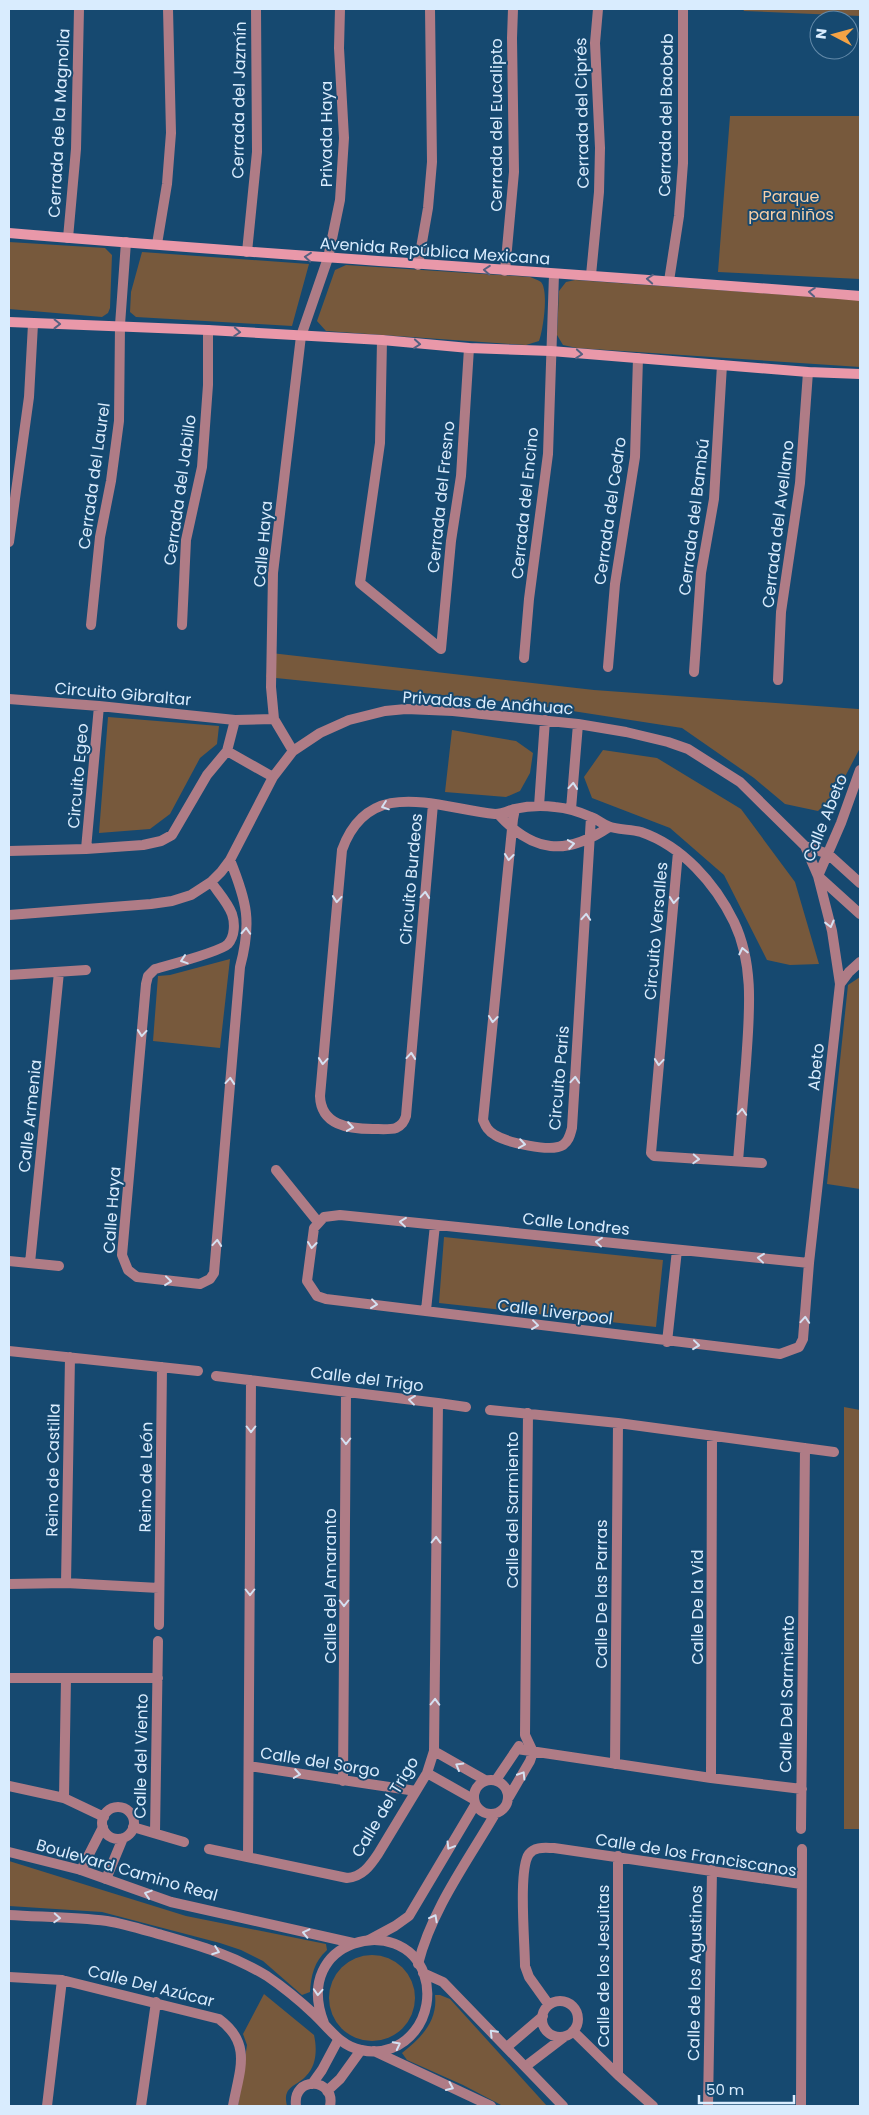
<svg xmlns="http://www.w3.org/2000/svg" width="869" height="2115" font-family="Poppins,sans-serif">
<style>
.green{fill:#77593c}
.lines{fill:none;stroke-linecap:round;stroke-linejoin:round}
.minor{stroke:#af7c86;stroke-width:10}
.tertiary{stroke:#af7c86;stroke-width:10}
.secondary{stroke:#e998a9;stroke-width:10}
.oneway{stroke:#556181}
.oneway2{stroke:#d5e1f2}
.labels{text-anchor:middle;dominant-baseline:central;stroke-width:4;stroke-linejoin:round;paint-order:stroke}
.street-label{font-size:16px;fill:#d9ecfe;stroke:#164970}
.park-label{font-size:16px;fill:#f7cfa7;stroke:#164970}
</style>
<rect width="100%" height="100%" fill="#164970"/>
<path class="green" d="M743,9H860V16L744,11Z
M730,116H860V279L718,272Z
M9,242L105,248L112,255L110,308L108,313L102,317L9,309Z
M142,252L309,264L292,326L136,317L130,312L131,292Z
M346,265L530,277C533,278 538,280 541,282C549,291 543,330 539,341L526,345L326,331L317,321L335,270Z
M575,280L860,300V367L577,348L563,345L557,335L559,291L566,282Z
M271,653L594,690L858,709H860V748L837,792L818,811L785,804L754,778L682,728L521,703L266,677Z
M108,717L219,726L217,744L200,758L170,814L150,829L99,833Z
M452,730L516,741L533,753L530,773L520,791L506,797L445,792Z
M603,750L657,758L741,809L795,882L819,964L790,965L767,960L724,875L670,828L592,798L584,777Z
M230,959L220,1048L153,1041L158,976L170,975Z
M860,977V1189L827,1184L848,985Z
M444,1237L663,1260L656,1327L439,1303Z
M844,1407L860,1410V1829H844Z
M9,1861L186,1916L326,1944L327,1950C314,1962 311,1975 310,1992L302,1995L263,1961L241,1950L220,1943L102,1912L9,1906Z
M329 1998a43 43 0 1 1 86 0a43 43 0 1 1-86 0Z
M264,1994L314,2035C317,2048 317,2065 306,2076C296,2087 282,2086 287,2106H238L247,2045L243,2034Z
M435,1995H440L450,1999L547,2106H503L463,2085L407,2060L402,2053C421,2038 438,2021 435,1995Z"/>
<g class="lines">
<path class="minor" d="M68,238L76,149L79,9
M157,244L167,184L171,133L168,9
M247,252L257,152L256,9
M418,265L428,208L432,162L430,9
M505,271L514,172L512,38L513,9
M591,275L599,192L600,148L595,43L598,9
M669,281L679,216L683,163V9
M382,340L380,443L360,583L441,649
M9,542L29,397L33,324
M91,625L100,537L111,481L119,421L120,325L126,242
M182,625L186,540L202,467L208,385V330
M441,649L451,541L461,476L469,348
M524,658L529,599L548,454L554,274
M608,667L615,584L635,457L638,358
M694,672L701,573L714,499L722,365
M778,680L781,612L800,483L808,372
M9,699L99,706L235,720L274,719
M227,751L273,777
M293,751L274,719L271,687L273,573L301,336L328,258L340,200L344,138L339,48L340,9
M433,804L406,1116C404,1122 402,1125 396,1128C390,1130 380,1129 373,1129C348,1129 321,1125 320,1096L342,850C369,775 437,808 495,814C502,814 508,811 514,809C527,806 542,805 555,807C567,808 580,812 591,817C597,819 602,824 608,826C617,830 630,829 641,832C682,846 715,883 734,922C755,966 749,1016 746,1063C743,1096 741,1128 738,1161
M539,806L545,720
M515,809L513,819L483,1120C486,1127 488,1131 495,1135C506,1142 551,1153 563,1145C569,1141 570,1135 572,1128L591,817
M571,809L578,724
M498,814C533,853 566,856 609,827
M805,846L828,854L860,883
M86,849L99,706
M9,851L86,849L143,845L161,841L172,835L207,775L227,751L235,720
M678,852L651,1153L654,1156L762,1163
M211,882C218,892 228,903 232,914C235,923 235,936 228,944C220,952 169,965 155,969L148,976L146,984L122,1255L128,1270L137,1277L200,1284L210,1279L214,1273L240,967C252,922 247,902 230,860
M9,915L151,904L172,901L191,895L211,882L221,872L230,860L273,777L293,751L320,733L349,720L385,711L406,709L453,711L578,724L626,732L668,742L688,749L740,782L805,846L818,876L860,914
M9,975L86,970
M840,984L849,972L860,962
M276,1170L318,1222
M9,1261L59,1266
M30,1263L59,972
M809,1263L340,1215L324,1217L314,1228L307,1281L317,1296L326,1299L780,1354L799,1347L803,1339L809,1263L840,984L832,931L818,876L841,823L860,770
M426,1310L435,1225
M667,1342L677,1250
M9,1351L198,1371
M438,1403L466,1407
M490,1410L618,1423L834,1452
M66,1583L70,1357
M9,1584L66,1583L159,1588
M159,1625L162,1367
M9,1678H158
M517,1749L711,1778L802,1789
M434,1751L485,1780
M615,1764L618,1423
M249,1766L416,1791
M427,1773L473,1799
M711,1778L712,1436
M474 1797a17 17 0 1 1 34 0a17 17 0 1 1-34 0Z
M496,1780L519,1746
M343,1781L346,1392
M9,1786L64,1798L104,1817
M509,1797L530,1761L533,1752L525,1735L528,1413
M64,1798L66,1678
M102 1823a16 16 0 1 1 32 0a16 16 0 1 1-32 0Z
M133,1827L184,1842
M801,1829L805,1448
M155,1833L158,1641
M209,1849L347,1878C362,1877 370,1866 378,1854L427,1773L434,1751L438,1403L216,1376
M248,1857L251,1380
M81,1870L103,1827
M106,1879L123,1838
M369,1940L395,1926L409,1916L475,1805
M418,1964C432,1909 467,1862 495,1814
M9,1977L62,1980L219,2019C253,2044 239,2071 233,2106
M542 2019a18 18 0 1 1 36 0a18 18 0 1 1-36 0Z
M549,2005L529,1977L525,1966C525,1944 518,1869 529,1854C535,1846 546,1848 554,1848L801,1884
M573,2031L618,2075L653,2106
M507,2047L543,2016
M526,2066L564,2037
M618,2075V1856
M312,2084L322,2070L338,2040
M327,2091L340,2079L361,2050
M47,2106L62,1980
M141,2106L156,2002
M296,2106C292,2075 336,2078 330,2106
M708,2106L712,1870
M801,2106L802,1849"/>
<path class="tertiary" d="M9,1852L81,1870L171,1902L353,1943
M9,1915C41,1917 74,1917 107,1921C125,1924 144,1930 162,1935C201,1946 232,1955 267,1976C283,1987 299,2000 314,2014C329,2028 340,2046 361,2050C406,2060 438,2015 424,1974C402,1912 291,1939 324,2023
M423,1973L443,1982L563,2106
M374,2051L491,2106"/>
<path class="secondary" d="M9,233C292,257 577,273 860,296
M9,322L208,330L382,340L469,348L551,351L808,372L860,374"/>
</g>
<defs><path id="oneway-chevron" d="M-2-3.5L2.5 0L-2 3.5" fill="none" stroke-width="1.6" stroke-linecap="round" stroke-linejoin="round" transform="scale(1.25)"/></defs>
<g class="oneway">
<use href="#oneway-chevron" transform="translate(308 257) rotate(-175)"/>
<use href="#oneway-chevron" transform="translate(487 270) rotate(-176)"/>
<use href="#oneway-chevron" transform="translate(650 279) rotate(-176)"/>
<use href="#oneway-chevron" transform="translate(812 292) rotate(-175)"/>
<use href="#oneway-chevron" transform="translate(57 324) rotate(1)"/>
<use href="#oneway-chevron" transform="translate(237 332) rotate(4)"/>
<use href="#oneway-chevron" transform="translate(417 344) rotate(5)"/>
<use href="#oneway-chevron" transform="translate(579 354) rotate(5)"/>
</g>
<g class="oneway2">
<use href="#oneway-chevron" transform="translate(573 786) rotate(-85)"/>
<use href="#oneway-chevron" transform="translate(385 806) rotate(161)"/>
<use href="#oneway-chevron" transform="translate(571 844) rotate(-9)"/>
<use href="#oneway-chevron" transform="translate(509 857) rotate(96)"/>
<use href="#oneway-chevron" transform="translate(425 895) rotate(-85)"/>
<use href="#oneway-chevron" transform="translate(337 899) rotate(95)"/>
<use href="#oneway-chevron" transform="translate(674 900) rotate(95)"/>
<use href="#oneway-chevron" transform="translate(586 917) rotate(-86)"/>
<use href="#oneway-chevron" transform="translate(830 924) rotate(76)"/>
<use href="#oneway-chevron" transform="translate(246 931) rotate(-87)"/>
<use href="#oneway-chevron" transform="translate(743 951) rotate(-103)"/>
<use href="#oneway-chevron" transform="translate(184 960) rotate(162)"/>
<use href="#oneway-chevron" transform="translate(493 1019) rotate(96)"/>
<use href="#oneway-chevron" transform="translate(142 1033) rotate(95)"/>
<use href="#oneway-chevron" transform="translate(411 1056) rotate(-85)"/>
<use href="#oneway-chevron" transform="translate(323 1061) rotate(95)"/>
<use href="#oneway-chevron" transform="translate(659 1062) rotate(95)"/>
<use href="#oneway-chevron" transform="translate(575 1080) rotate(-86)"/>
<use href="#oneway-chevron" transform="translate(230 1081) rotate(-85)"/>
<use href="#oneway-chevron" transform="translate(742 1112) rotate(-86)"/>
<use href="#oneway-chevron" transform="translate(350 1127) rotate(8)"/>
<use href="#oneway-chevron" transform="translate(522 1144) rotate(9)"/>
<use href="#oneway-chevron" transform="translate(696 1159) rotate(3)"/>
<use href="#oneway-chevron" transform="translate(403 1222) rotate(-174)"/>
<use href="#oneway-chevron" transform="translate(599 1242) rotate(-174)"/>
<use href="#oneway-chevron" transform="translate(217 1243) rotate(-85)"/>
<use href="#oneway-chevron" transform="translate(312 1245) rotate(97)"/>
<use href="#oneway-chevron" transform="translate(761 1258) rotate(-174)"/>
<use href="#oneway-chevron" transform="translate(168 1281) rotate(6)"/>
<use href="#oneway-chevron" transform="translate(374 1304) rotate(7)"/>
<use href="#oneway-chevron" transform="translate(805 1320) rotate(-86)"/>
<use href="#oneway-chevron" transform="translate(535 1325) rotate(7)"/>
<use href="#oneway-chevron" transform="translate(696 1345) rotate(6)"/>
<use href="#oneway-chevron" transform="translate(412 1400) rotate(-173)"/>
<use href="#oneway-chevron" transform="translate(251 1429) rotate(90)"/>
<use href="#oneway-chevron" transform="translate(346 1441) rotate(90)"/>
<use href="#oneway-chevron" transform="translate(436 1540) rotate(-89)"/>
<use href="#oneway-chevron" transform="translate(250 1592) rotate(90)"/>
<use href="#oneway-chevron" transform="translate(344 1603) rotate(90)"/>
<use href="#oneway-chevron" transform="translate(435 1702) rotate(-89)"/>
<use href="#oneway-chevron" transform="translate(459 1766) rotate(-150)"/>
<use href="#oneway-chevron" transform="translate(297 1774) rotate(9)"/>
<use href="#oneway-chevron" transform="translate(522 1775) rotate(-58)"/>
<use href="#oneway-chevron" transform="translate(450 1846) rotate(121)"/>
<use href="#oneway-chevron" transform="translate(148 1894) rotate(-162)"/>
<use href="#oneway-chevron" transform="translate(57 1918) rotate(3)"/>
<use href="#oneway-chevron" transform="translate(434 1918) rotate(-62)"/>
<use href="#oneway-chevron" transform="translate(306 1933) rotate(-167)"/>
<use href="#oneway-chevron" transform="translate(216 1951) rotate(20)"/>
<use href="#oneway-chevron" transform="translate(318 1992) rotate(94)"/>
<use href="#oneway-chevron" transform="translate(493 2033) rotate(-134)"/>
<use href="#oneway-chevron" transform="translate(397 2045) rotate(-27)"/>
<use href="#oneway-chevron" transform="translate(450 2087) rotate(24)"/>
</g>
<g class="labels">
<g class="street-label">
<text transform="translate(239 100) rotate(-89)">Cerrada del Jazmín</text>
<text transform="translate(582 113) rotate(-91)">Cerrada del Ciprés</text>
<text transform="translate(666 115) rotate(-89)">Cerrada del Baobab</text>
<text transform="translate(59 123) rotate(-87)">Cerrada de la Magnolia</text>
<text transform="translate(496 125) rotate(-90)">Cerrada del Eucalipto</text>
<text transform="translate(326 134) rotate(-90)">Privada Haya</text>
<text transform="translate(435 251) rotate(4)">Avenida República Mexicana</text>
<text transform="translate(94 476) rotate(-82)">Cerrada del Laurel</text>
<text transform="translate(180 490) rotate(-82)">Cerrada del Jabillo</text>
<text transform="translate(441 497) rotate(-84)">Cerrada del Fresno</text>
<text transform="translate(525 503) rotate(-84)">Cerrada del Encino</text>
<text transform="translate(610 511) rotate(-82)">Cerrada del Cedro</text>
<text transform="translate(694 517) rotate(-83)">Cerrada del Bambú</text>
<text transform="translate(778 524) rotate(-83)">Cerrada del Avellano</text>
<text transform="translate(263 544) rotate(-85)">Calle Haya</text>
<text transform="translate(123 694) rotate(5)">Circuito Gibraltar</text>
<text transform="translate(488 703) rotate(4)">Privadas de Anáhuac</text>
<text transform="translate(78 776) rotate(-85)">Circuito Egeo</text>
<text transform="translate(825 818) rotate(-68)">Calle Abeto</text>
<text transform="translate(411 879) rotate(-85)">Circuito Burdeos</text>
<text transform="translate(656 931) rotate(-85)">Circuito Versalles</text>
<text transform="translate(816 1067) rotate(-84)">Abeto</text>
<text transform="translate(559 1078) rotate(-85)">Circuito Paris</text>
<text transform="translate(30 1116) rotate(-84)">Calle Armenia</text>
<text transform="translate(112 1210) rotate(-86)">Calle Haya</text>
<text transform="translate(576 1224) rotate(6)">Calle Londres</text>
<text transform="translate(555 1312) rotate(7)">Calle Liverpool</text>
<text transform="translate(367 1379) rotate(7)">Calle del Trigo</text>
<text transform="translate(53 1470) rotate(-89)">Reino de Castilla</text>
<text transform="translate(146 1477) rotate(-89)">Reino de León</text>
<text transform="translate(512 1510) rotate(-90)">Calle del Sarmiento</text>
<text transform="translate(330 1586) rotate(-90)">Calle del Amaranto</text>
<text transform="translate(601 1594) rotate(-90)">Calle De las Parras</text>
<text transform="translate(697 1607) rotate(-90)">Calle De la Vid</text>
<text transform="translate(787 1694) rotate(-89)">Calle Del Sarmiento</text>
<text transform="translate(141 1756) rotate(-89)">Calle del Viento</text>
<text transform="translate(320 1762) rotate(9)">Calle del Sorgo</text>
<text transform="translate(385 1807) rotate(-59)">Calle del Trigo</text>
<text transform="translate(696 1855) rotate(9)">Calle de los Franciscanos</text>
<text transform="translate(127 1870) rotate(16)">Boulevard Camino Real</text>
<text transform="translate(603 1966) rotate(-90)">Calle de los Jesuitas</text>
<text transform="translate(695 1973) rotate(-89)">Calle de los Agustinos</text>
<text transform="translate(151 1986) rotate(14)">Calle Del Azúcar</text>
</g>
<g class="park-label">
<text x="791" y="196">Parque<tspan x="791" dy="18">para niños</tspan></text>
</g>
</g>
<rect width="869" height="2115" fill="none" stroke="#d9ecfe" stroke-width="20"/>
<g transform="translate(834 35) rotate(276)"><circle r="24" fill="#164970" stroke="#648aa9"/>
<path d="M0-4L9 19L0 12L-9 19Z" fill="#f5a345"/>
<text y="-8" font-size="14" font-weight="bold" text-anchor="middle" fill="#d9ecfe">N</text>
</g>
<path d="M699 2095v8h95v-8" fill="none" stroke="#d9ecfe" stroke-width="2.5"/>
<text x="706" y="2095" font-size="15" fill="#d9ecfe" stroke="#164970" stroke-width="4" paint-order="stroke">50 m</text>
</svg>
